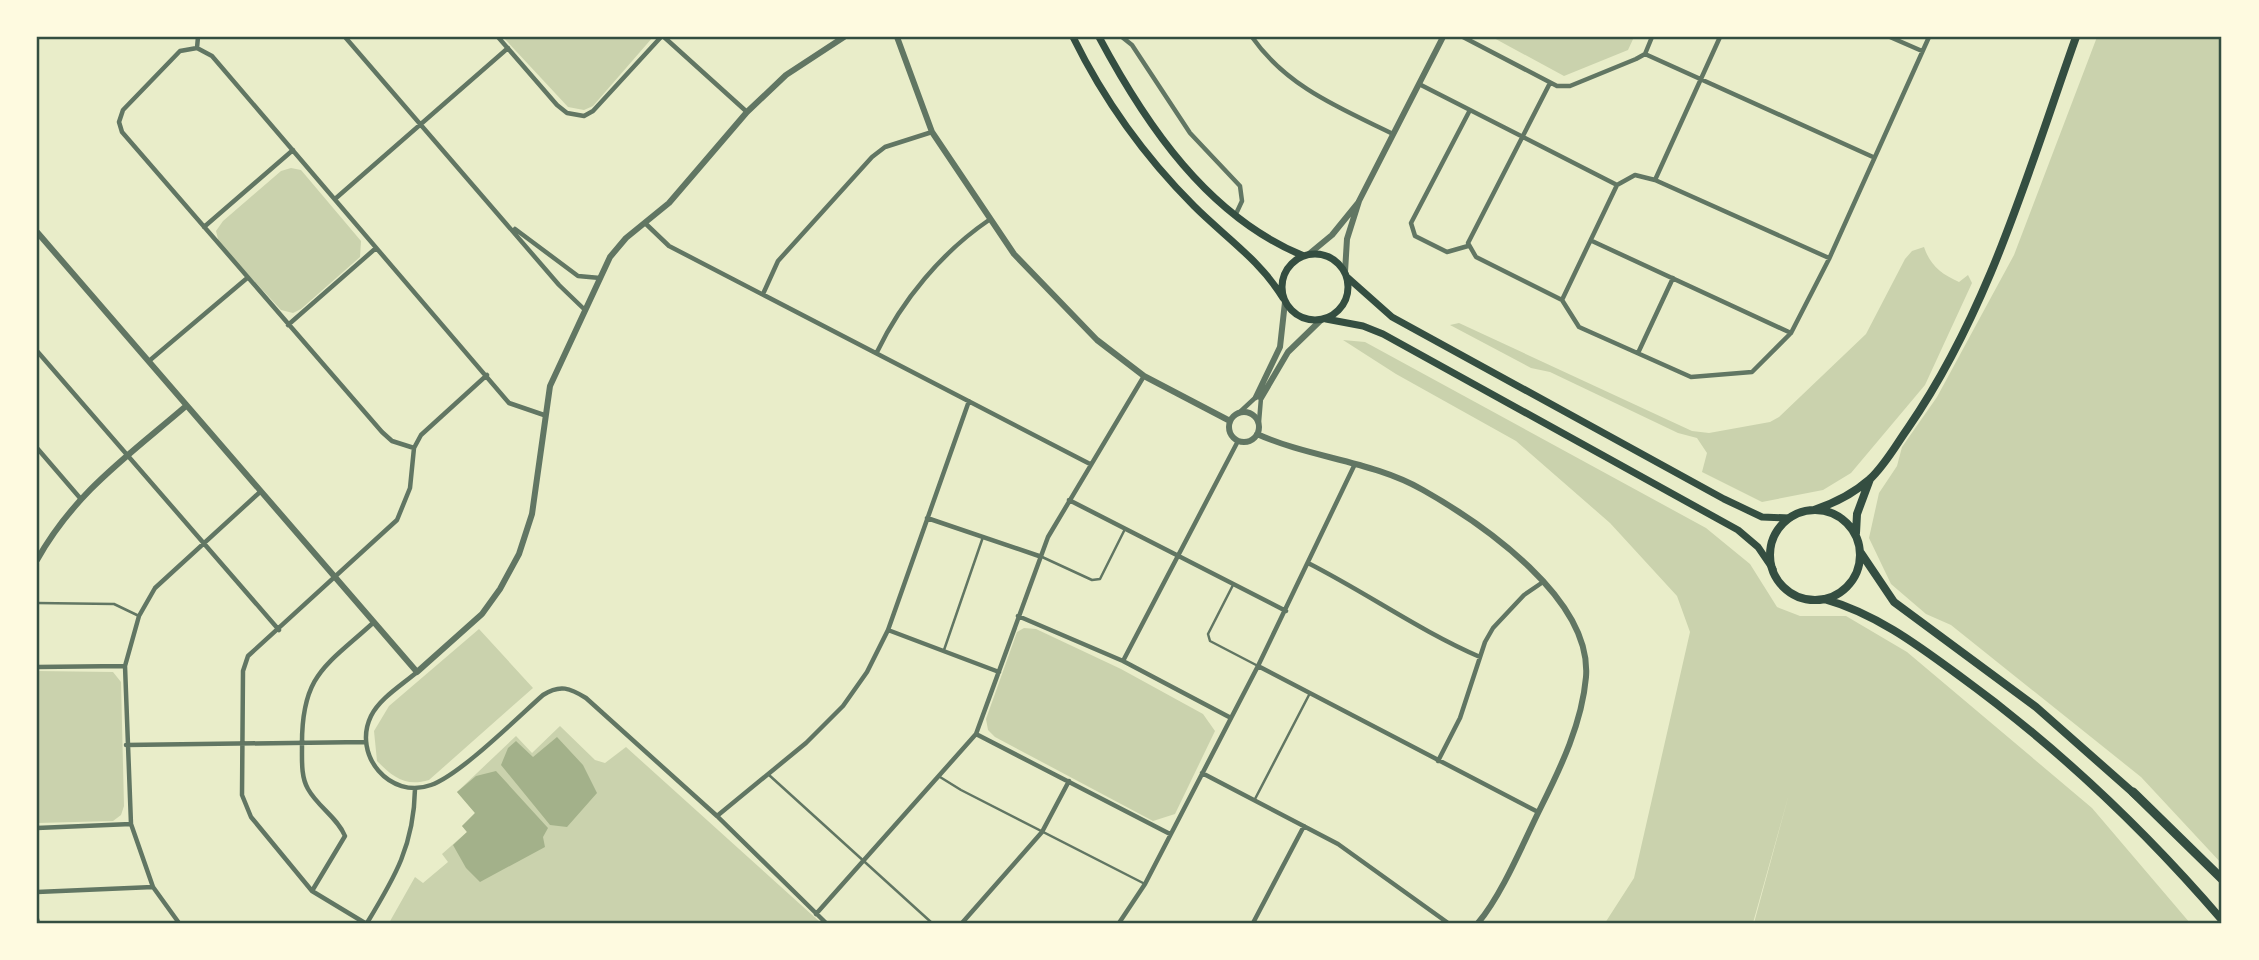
<svg xmlns="http://www.w3.org/2000/svg" width="2259" height="960" font-family="'Roboto Serif',serif">
<style>
.green{fill:#cad2ad}
.water{fill:#a3b18a}
.lines{fill:none;stroke-linecap:round;stroke-linejoin:round}
.service{stroke:#617663;stroke-width:2.5}
.minor{stroke:#617663;stroke-width:4.5}
.tertiary{stroke:#617663;stroke-width:6}
.secondary{stroke:#344e41;stroke-width:7}
.primary{stroke:#344e41;stroke-width:8}
.motorway{stroke:#344e41;stroke-width:9}
.neatline{fill:none;stroke:#344e41;stroke-width:2.5}
</style>
<rect width="100%" height="100%" fill="#e9edc9"/>
<path class="green" d="M503,37H653L593,106L584,110L568,107Z
M1492,37H1634L1628,50L1564,76Z
M2097,37H2222V864L2141,777L1951,625L1926,614L1891,584L1869,538L1879,493L1897,466L1902,447L1937,397L2014,255Z
M291,168L301,170L361,241L360,257L301,309L293,313L281,310L219,243L216,231L223,221L281,171Z
M1924,247C1930,265 1941,274 1959,282L1968,275L1972,283L1925,385L1851,473L1823,490L1762,502L1702,472L1707,453L1697,438L1678,433L1550,372L1531,368L1450,325L1459,323L1692,431L1709,433L1770,422L1779,417L1866,334L1905,259L1912,251Z
M1343,340L1365,342L1706,528L1750,564L1777,607L1800,616H1846L1907,652L2092,808L2190,923H1754L1789,794L1753,923H1605L1634,878L1690,632L1677,596L1610,523L1516,441L1396,374Z
M1024,628L1036,629L1121,669L1203,714L1215,731L1175,814L1153,821L995,737L988,730L986,719L1017,632Z
M479,629L533,688L429,780C405,787 393,777 377,761L374,731L389,706Z
M37,671L113,672L121,682L124,806L121,815L113,821L37,823Z
M560,726L595,760L605,763L626,747L821,923H389L415,877L423,883L448,862L442,854L467,832L462,826L475,813L457,792L516,736L532,753Z"/>
<path class="water" d="M557,737L583,765L597,793L567,827L550,825L501,765L508,748L516,741L533,757Z
M496,771L548,828L543,837L545,847L480,882L466,868L453,845L467,832L462,826L475,813L457,792L476,776Z"/>
<g class="lines">
<path class="service" d="M1040,556L1092,580L1100,579L1125,529
M1233,585L1208,634L1210,641L1258,666
M37,603L114,604L139,616
M944,650L983,537
M769,775L932,923
M940,777L961,790L1145,884
M1255,799L1310,693"/>
<path class="minor" d="M345,37L559,285L585,310
M498,37L557,105L567,113L584,116L593,111L661,37
M664,37L747,112
M1122,37L1132,45L1190,133L1240,186L1242,201L1235,216
M1252,37C1287,87 1340,108 1393,134
M1463,37L1557,86H1570L1636,59L1645,54L1652,37
M1890,37L1922,51
M197,48L198,37
M1645,54L1873,157
M1550,83L1468,243L1476,257L1562,300L1579,327L1691,377L1752,372L1791,333L1829,259L1929,37
M1419,84L1617,185
M1655,180L1720,37
M335,199L508,48
M646,224L669,246L1090,464
M204,227L293,150
M515,229L578,276L600,278
M1592,241L1791,333
M1468,246L1447,252L1415,236L1411,223L1470,110
M763,294L778,261L872,157L885,147L932,132
M1562,300L1617,185L1635,175L1655,180L1829,258
M288,325L376,248
M37,351L279,630
M877,352C902,300 942,252 989,220
M1638,353L1673,278
M149,361L246,279
M1241,411L1256,397
M1259,422L1261,398
M37,448L80,498
M414,448L392,441L382,432L122,132L119,122L123,110L180,51L197,48L212,56L509,403L544,415
M1069,500L1286,611
M927,518L1039,556
M1308,563C1367,593 1420,631 1480,657
M1018,616L1123,661L1231,718
M888,630L999,672
M1123,661L1238,441
M1258,666L1538,812
M37,667L125,666
M417,672C402,685 380,698 371,716C352,755 390,800 431,785C460,775 518,717 543,695C560,684 570,688 586,698L717,816L826,923
M976,734L1170,834
M126,745L365,742
M1438,761L1460,718L1485,642L1493,628L1524,595L1543,582
M1202,773L1338,844L1448,923
M717,816L806,743L843,706L867,672L888,630L969,401
M37,828L131,824
M312,891L345,836C337,817 318,807 308,789C301,777 302,761 302,747C301,674 326,666 374,622
M37,892L153,887
M816,914L976,734L1048,537L1144,376
M37,919L38,923
M179,923L153,887L131,824L125,666L139,616L155,588L260,492
M365,923L312,891L251,817L242,795L243,671L248,656L397,520L410,488L414,448L421,435L487,375
M367,923C395,877 414,845 415,789
M962,923L1042,832L1069,781
M1119,923L1145,884L1258,666L1354,466
M1253,923L1304,826"/>
<path class="tertiary" d="M897,37L932,132L1014,254L1097,340L1144,376L1230,421
M37,232L417,672L482,614L500,589L519,554L532,514L550,386L610,257L626,238L669,203L747,112L786,75L844,37
M1309,254L1332,235L1358,203
M1345,272L1347,239L1359,201L1443,37
M1256,397L1280,347L1285,302
M1261,398L1288,352L1321,320
M1229 427a15 15 0 1 1 30 0a15 15 0 1 1-30 0Z
M1257,434C1310,458 1373,461 1423,490C1483,524 1592,599 1586,677C1582,723 1561,767 1541,807C1523,843 1503,893 1478,923
M37,560C75,492 128,456 186,406"/>
<path class="secondary" d="M1073,37C1104,100 1144,156 1194,206C1225,237 1260,260 1283,298
M1099,37C1146,125 1208,217 1304,256
M1282 287a33 33 0 1 1 66 0a33 33 0 1 1-66 0Z
M1347,277L1392,317L1724,499L1762,517L1790,518
M1326,319L1363,326L1383,334L1738,530L1758,547L1773,569"/>
<path class="primary" d="M1770 555a45 45 0 1 1 90 0a45 45 0 1 1-90 0Z
M1814,510C1835,503 1853,494 1870,479C1885,465 1896,445 1908,428C1989,311 2029,169 2076,37
M1856,533L1857,514L1870,479
M1861,553L1894,602L2036,707L2138,797
M1824,599C1874,613 1915,643 1957,674C2055,745 2143,828 2222,920"/>
<path class="motorway" d="M2133,792L2222,879"/>
</g>
<rect width="2259" height="960" fill="none" stroke="#fefae0" stroke-width="77"/>
<rect x="38" y="38" width="2182" height="884" class="neatline"/>
</svg>
